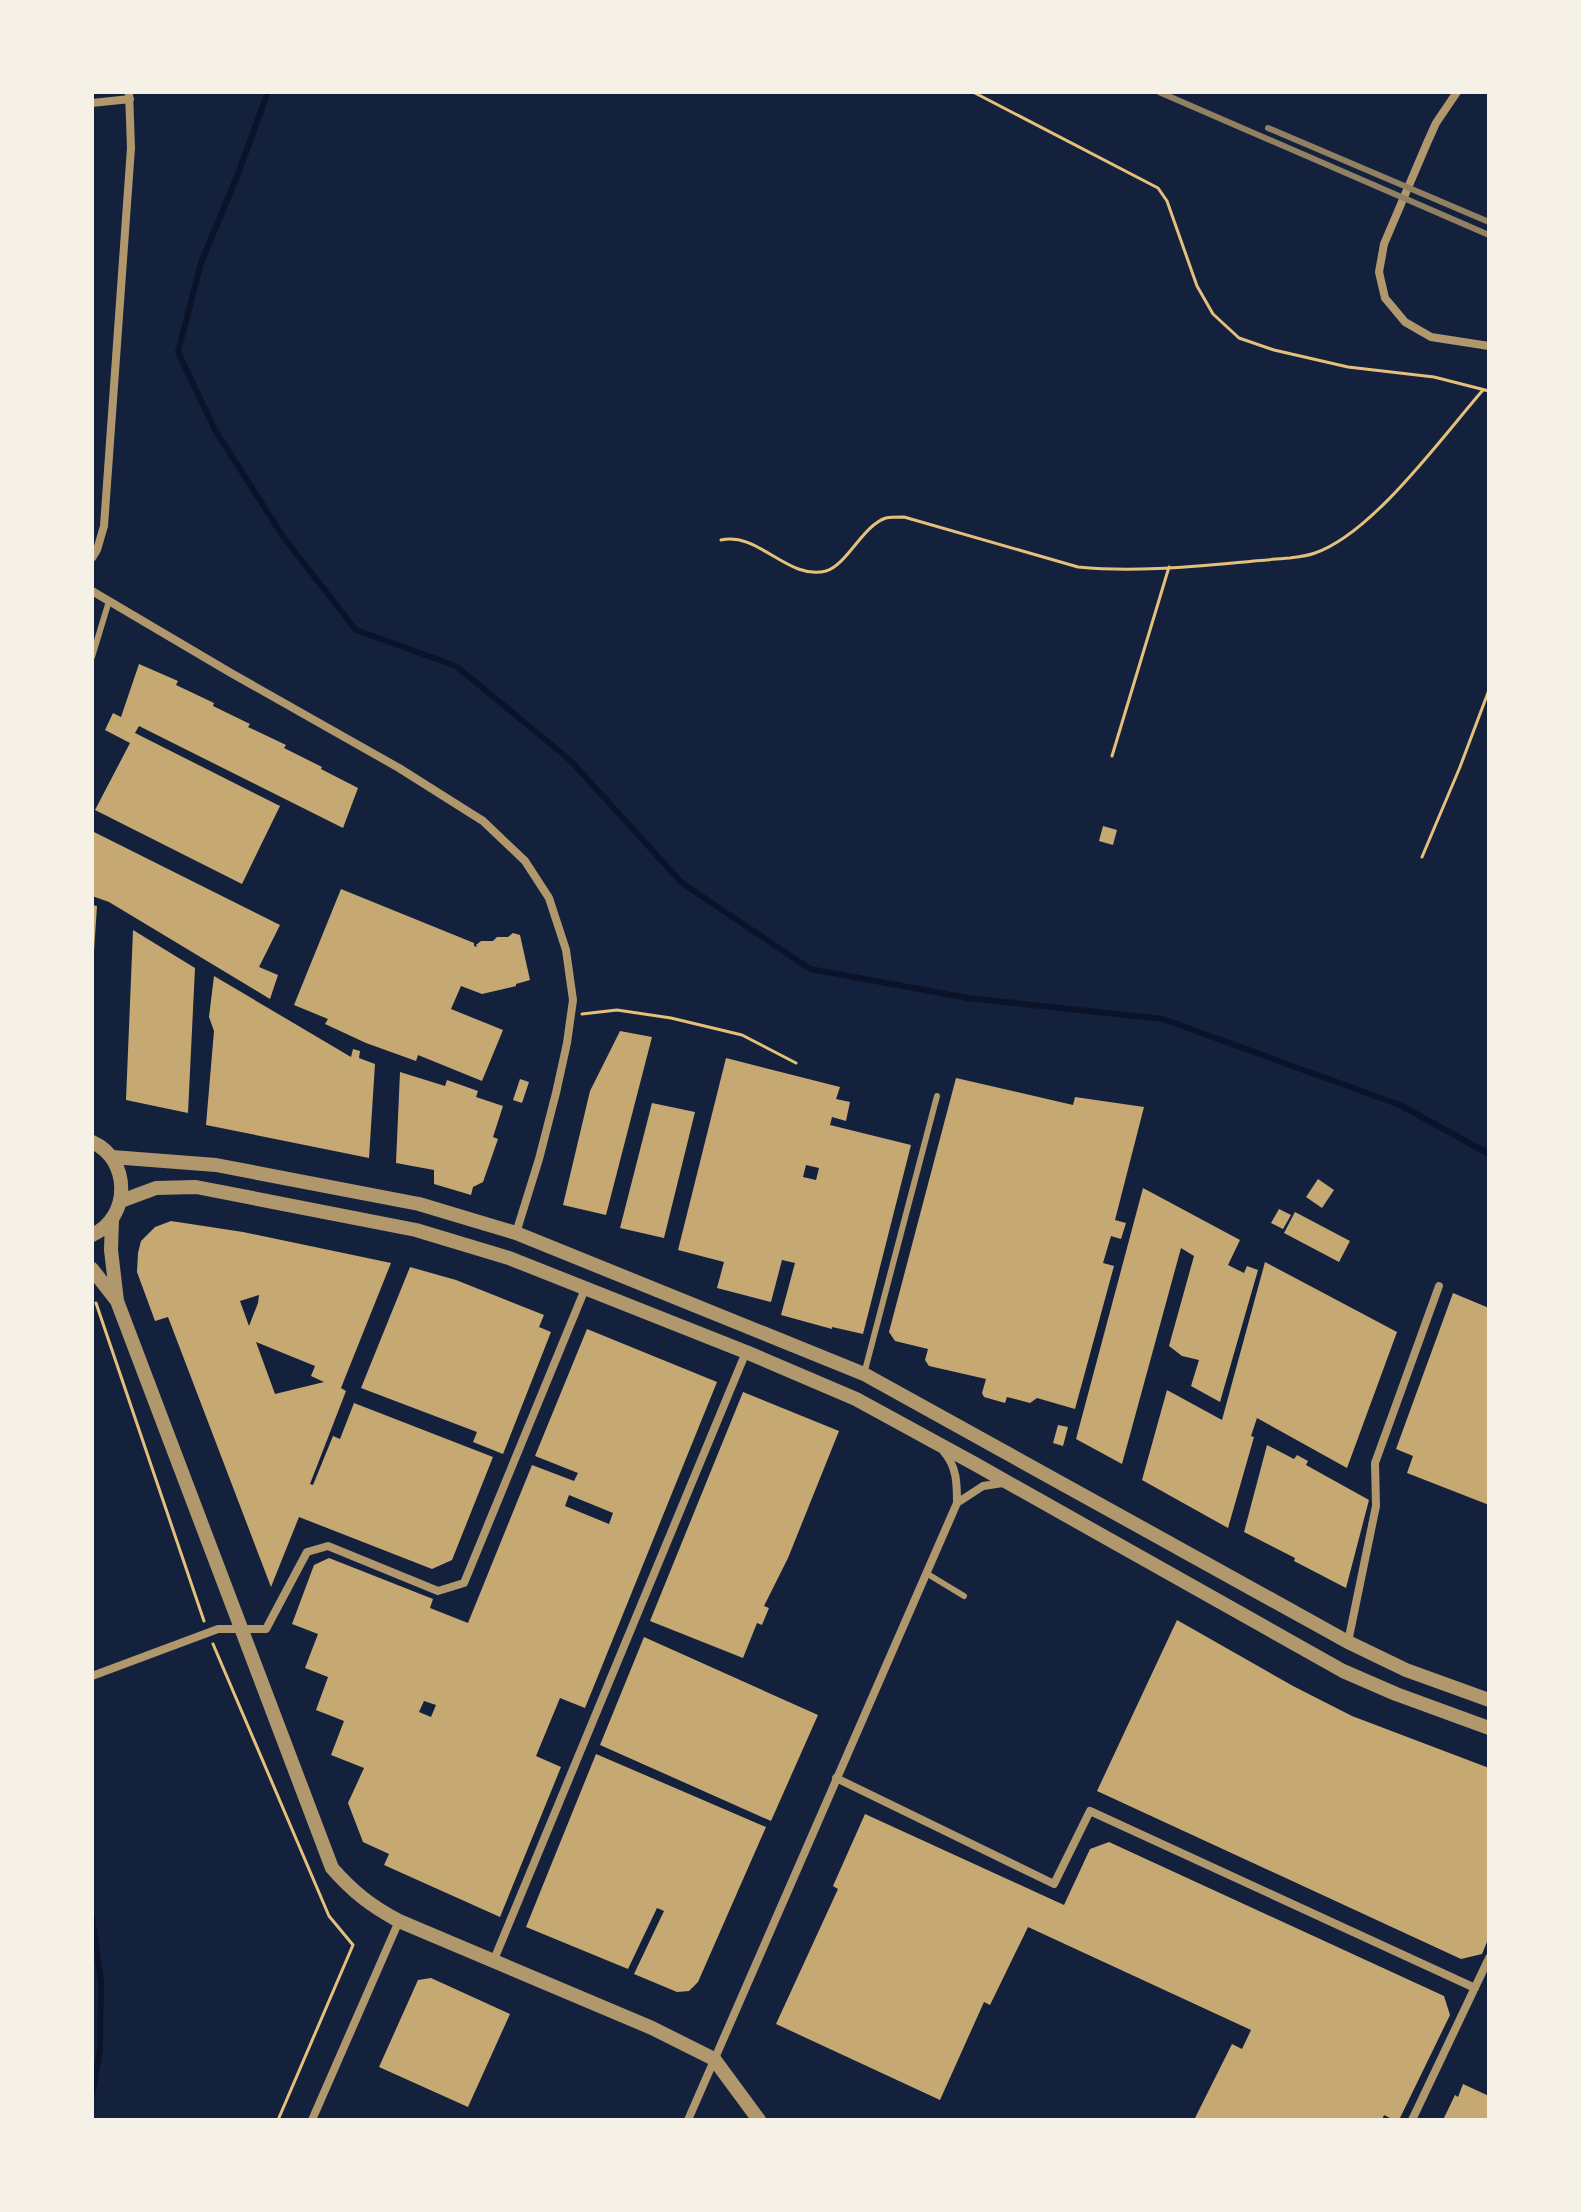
<svg xmlns="http://www.w3.org/2000/svg" width="1581" height="2212" font-family="Karla,sans-serif">
<style>
.lines{fill:none;stroke-linecap:round;stroke-linejoin:round}
.stream{stroke:#0b132b;stroke-width:6}
.building{fill:#c6a872;fill-rule:evenodd}
.path{stroke:#e5c07b;stroke-width:3}
.service{stroke:#b1986c;stroke-width:6}
.minor{stroke:#b1986c;stroke-width:8}
.tertiary{stroke:#b1986c;stroke-width:14}
.rail{stroke:#918062;stroke-width:6}
</style>
<rect width="100%" height="100%" fill="#14213d"/>
<g class="lines">
<path class="stream" d="M268,92L238,174L201,263L178,352L215,430L284,538L356,630L456,666L570,760L682,883L810,969L968,998L1163,1019L1400,1105L1489,1154
M92,1917L101,1982L100,2049L92,2095"/>
</g>
<path class="building" d="M139,664L178,681L176,685L214,703L213,706L250,724L248,727L286,745L284,748L322,767L321,769L358,788L343,828L139,726L135,733L280,806L242,884L95,810L130,743L105,730L113,713L121,717Z
M1103,826L1117,830L1113,845L1099,841Z
M92,831L280,925L259,967L278,975L270,999L109,902L92,896Z
M341,889L474,943V946L477,947L476,945L481,941H493L497,937H508L513,933L520,935L530,980L516,984V986L482,994L461,986L451,1009L503,1030L482,1081L418,1055L416,1061L366,1043L325,1024L328,1019L294,1005Z
M92,905L97,906L94,951H92Z
M133,930L195,968L188,1113L126,1100Z
M214,976L351,1057L353,1049L360,1051L359,1058L375,1064L369,1158L206,1125L214,1031L209,1017Z
M620,1031L652,1037L606,1215L563,1205L590,1091Z
M726,1058L840,1087L836,1099L850,1102L846,1121L832,1117L830,1125L911,1145L863,1334L832,1327V1329L781,1315L795,1263L782,1260L771,1302L717,1288L724,1262L678,1250ZM806,1165L819,1168L816,1180L803,1177Z
M400,1072L445,1086L447,1080L478,1091L476,1097L503,1106L493,1137L498,1139L483,1182L473,1187L471,1195L434,1184V1170L396,1163Z
M956,1078L1073,1105L1075,1097L1144,1107L1115,1220L1126,1223L1121,1239L1111,1236L1103,1263L1114,1266L1075,1409L1037,1398L1030,1403L1007,1397L1005,1403L984,1397L982,1393L986,1379L929,1366L925,1360L928,1349L895,1341L889,1332Z
M520,1079L529,1082L522,1103L513,1100Z
M652,1103L695,1112L664,1238L620,1228Z
M1318,1179L1334,1190L1322,1208L1306,1197Z
M1143,1188L1240,1240L1228,1265L1244,1273L1247,1266L1258,1270L1220,1402L1191,1386L1199,1360L1182,1356L1169,1346L1194,1256L1181,1248L1122,1464L1076,1439Z
M1279,1209L1291,1215L1283,1229L1271,1223Z
M1295,1212L1350,1241L1339,1262L1284,1233Z
M171,1221L243,1232L391,1263L341,1388L346,1391L310,1484L313,1485L333,1436L340,1439L354,1403L493,1457L452,1560L432,1569L299,1517L271,1587L168,1317L155,1321L137,1272L138,1253L141,1241L155,1227ZM259,1295L258,1303L249,1326L240,1301ZM256,1342L315,1366L311,1376L324,1382L275,1394Z
M1265,1262L1397,1332L1347,1468L1257,1418L1251,1436L1254,1437L1228,1528L1142,1480L1167,1390L1222,1420Z
M410,1267L456,1280L544,1315L539,1327L551,1332L503,1454L473,1442L477,1432L361,1388Z
M1453,1293L1489,1308V1505L1407,1473L1413,1456L1396,1449Z
M587,1329L717,1382L585,1708L560,1698L536,1756L561,1767L500,1917L384,1865L389,1854L363,1842L348,1803L364,1768L331,1755L344,1721L316,1710L328,1677L305,1668L318,1634L292,1624L314,1565L329,1558L433,1599L430,1608L468,1623L532,1465L574,1481L578,1473L535,1456ZM569,1495L613,1513L609,1524L565,1506ZM424,1701L436,1705L431,1717L419,1712Z
M743,1392L839,1431L788,1558L764,1606L769,1608L762,1625L757,1623L743,1658L650,1621Z
M1058,1425L1068,1427L1063,1446L1053,1443Z
M1267,1445L1294,1459L1297,1455L1308,1461L1306,1465L1369,1500L1346,1588L1294,1561L1295,1558L1244,1532Z
M1177,1620L1293,1686L1352,1716L1489,1768V1937L1482,1954L1461,1959L1097,1791Z
M644,1637L818,1715L771,1821L600,1745Z
M596,1754L766,1827L698,1982L689,1991L677,1992L634,1974L664,1911L657,1908L628,1969L526,1927Z
M865,1814L1064,1905L1090,1849L1109,1842L1444,1996L1450,2015L1399,2120H1394L1384,2115L1382,2120H1194L1232,2044L1242,2049L1251,2030L1028,1927L990,2005L984,2002L940,2100L776,2024L838,1889L833,1886Z
M431,1978L510,2014L468,2107L379,2067L418,1980Z
M1463,2084L1489,2096V2120H1443L1455,2095L1458,2097Z"/>
<g class="lines">
<path class="path" d="M973,92L1158,188L1167,201L1197,286L1213,314L1239,338L1274,350L1348,367L1434,377L1489,391
M721,540C758,531 788,581 826,571C847,565 863,525 886,518C891,517 899,517 904,517L1078,567C1148,574 1220,563 1290,558C1298,557 1307,556 1315,553C1373,533 1442,437 1483,390
M1112,756L1169,567
M1422,857L1460,767L1489,690
M582,1014L617,1010L671,1018L742,1035L796,1063
M96,1303L204,1621
M213,1644L329,1916L353,1945L278,2120"/>
<path class="service" d="M92,657L109,601
M864,1374L937,1096
M926,1573L964,1596"/>
<path class="minor" d="M1457,92L1436,123L1427,143L1384,244L1379,272L1385,298L1405,322L1431,337L1489,346
M92,103L130,99
M92,558L97,550L104,526L131,148L129,92
M92,591L231,673L399,768L483,821L525,861L549,898L566,950L573,1000L567,1043L556,1093L539,1159L516,1233
M957,1503L983,1486L1003,1483
M1348,1642L1376,1506L1375,1463L1439,1286
M92,1676L218,1629H266L307,1552L328,1546L438,1591L464,1583L585,1289
M836,1778L1054,1884L1090,1811L1475,1988
M493,1962L746,1352
M312,2120L399,1921
M688,2120L957,1503C957,1484 957,1467 944,1452
M1412,2120L1489,1958"/>
<path class="tertiary" d="M92,1142C131,1159 131,1218 92,1235
M112,1157L216,1165L419,1204L516,1233L864,1374L1348,1642L1406,1670L1489,1700
M121,1201L156,1188L196,1187L416,1230L509,1258L746,1352L856,1399L975,1464L1343,1671L1396,1694L1489,1728
M112,1220L111,1250L117,1301L332,1868C353,1892 371,1906 399,1921L652,2028L714,2059L759,2120
M92,1269L117,1301"/>
<path class="rail" d="M1159,92L1489,235
M1268,128L1489,222"/>
</g>
<rect width="1581" height="2212" fill="none" stroke="#f6f1e7" stroke-width="188"/>
</svg>
